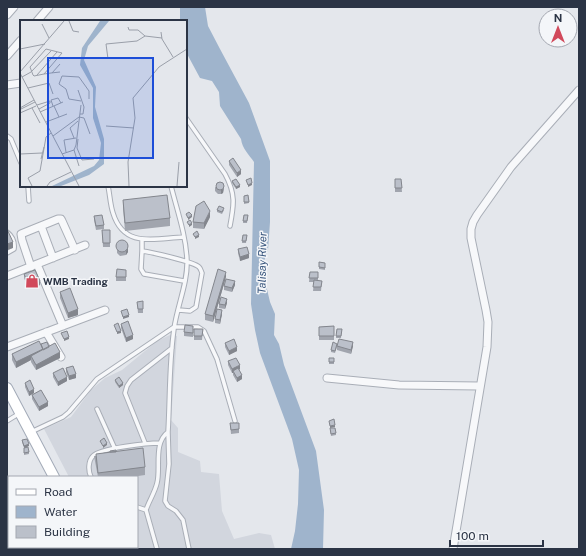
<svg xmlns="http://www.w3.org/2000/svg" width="586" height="556" font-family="'Public Sans',sans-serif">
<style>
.built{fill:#d2d6de}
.water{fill:#9fb4cc}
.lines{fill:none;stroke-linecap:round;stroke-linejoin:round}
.lane-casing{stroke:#a9aeb7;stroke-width:5.5}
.street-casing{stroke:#a9aeb7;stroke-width:9}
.primary-casing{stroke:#a3abb8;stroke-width:12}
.lane{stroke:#f7f8fa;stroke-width:3.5}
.street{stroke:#f7f8fa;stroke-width:7}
.primary{stroke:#fff;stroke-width:10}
.wall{fill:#a1a5ae}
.shaded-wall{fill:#83868d}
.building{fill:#bbc0ca;stroke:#83868d}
.labels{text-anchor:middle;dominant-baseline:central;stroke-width:3;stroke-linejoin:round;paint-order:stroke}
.poi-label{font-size:10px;font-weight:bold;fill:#2b3445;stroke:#f4f6f9;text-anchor:start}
.water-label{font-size:11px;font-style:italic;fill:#34527a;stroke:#f4f6f9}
.inset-road{fill:none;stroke:#9a9fa9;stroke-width:1}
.view{fill:#1d4ed8;fill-opacity:0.15;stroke:#1d4ed8;stroke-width:2}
.inset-edge{fill:none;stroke:#2b3445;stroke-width:2}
</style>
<rect width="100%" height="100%" fill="#e4e7ec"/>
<path class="built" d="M170,335L177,336L171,420L178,428V452L200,461L201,472L219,474L222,511L234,539L259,533L271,535L275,549H106L105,547H137V477H69L44,429L71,417L91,390L105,378L122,370L157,341Z"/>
<path class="water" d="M180,7H205L208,26L220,49L249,103L270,161V222L268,250L264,261L263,272L270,302L275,314L274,335L279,344L284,365L316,451L324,510L323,549H291L295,531L298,504L299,470L292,439L260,353L255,330L251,304L254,162C249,155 242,148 241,139L220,106L219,92L212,81L200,78L186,52V21H180Z"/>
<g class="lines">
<g class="lane-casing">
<path id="lane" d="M186,118L225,174C236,194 234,205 230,226
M7,136L11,139L21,163
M28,186L29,201
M108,186C110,195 110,204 113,213C124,249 155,238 184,237
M7,232C12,236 15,242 14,249L7,253
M142,239V251C151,252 194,262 199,267C201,269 201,271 202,273L196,307L190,311L179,310
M142,251L141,269L144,274L184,281
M97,409L115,449
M7,421L20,413
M31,432L63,417L69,412L97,379L174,327H198L204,331L217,359L235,421
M168,432L169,464L165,501L168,506L176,511L183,520L189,549
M145,443L125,393L127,386L131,380L172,348
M91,477C88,471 88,461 93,456C100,448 149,443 160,443
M137,507L146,510C149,501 155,492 157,483C161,468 153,443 168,432C170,398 169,363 174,329C177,306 188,283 187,260C186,235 177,210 171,186
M146,510L157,549"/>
</g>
<g class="street-casing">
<path id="street" d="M7,15L14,7
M37,21L49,7
M7,56L21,40
M7,85L21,83
M41,226L53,258
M37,264L63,326
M31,267L22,240L21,234L58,219H61L62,221L75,250
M7,276L85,245
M46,332L61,357
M7,347L105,310
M327,378L399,385L479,386
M453,549L487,347L488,322L486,310L471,238V229L473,222L477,215L511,167L579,90"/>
</g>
<g class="primary-casing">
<path id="primary" d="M7,388L54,477
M90,547L91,549"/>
</g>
<use href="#lane" class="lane"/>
<use href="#street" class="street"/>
<use href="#primary" class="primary"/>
</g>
<path class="wall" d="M229,161L241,174L237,177L229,165Z
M395,179H401L402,192H395Z
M232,181L240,187L236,189L232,183Z
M131,186H143V187H131Z
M215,187L224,189L223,193L221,194H218L215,191Z
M248,195L249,203L244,204V196Z
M123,200L170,218V226L125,231L123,208Z
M217,210H224L222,214L217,212Z
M244,215H248L247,223H243Z
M94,216L104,225V229L96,230L94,220Z
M210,217L204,229L193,228V222Z
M102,230L110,243V247H103Z
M243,235H247L246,243H242Z
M117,243L128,244V252L126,255L120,256L117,253Z
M238,249L249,258L240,261L238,253Z
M319,262L325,263V270L319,269Z
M310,272H318V281H322L321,291H313L314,282H309Z
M24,274L40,285L33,288L31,283L27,285L24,278Z
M126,274V281H116V277Z
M226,277L213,322L205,320V314Z
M235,285L232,292L224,290V286Z
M60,292L78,315L68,318L60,298Z
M137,302L143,309V313H138Z
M227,303L225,309L219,308V304Z
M222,314L220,324L215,323V319Z
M121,324L133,339L126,342L121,328Z
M334,326V340H319V327Z
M203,329L202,340H194V336Z
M337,329H342L341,338H336Z
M193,330V337L184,336V332Z
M225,343L237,351L229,355L225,347Z
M41,344L49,347L60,358L36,370L31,362V360L16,368L12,360V354Z
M337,344L353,346L351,354L337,350V347L335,353L331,352V350Z
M329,358H334V364H329Z
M228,361L240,369L239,370L242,379L237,382L233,375V373H232L228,365Z
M66,368L76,378L69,380L66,372Z
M53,373L67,381L58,386L53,377Z
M115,380L123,385L119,388L115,382Z
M25,383L34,393L29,396L25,387Z
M32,395L48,406L39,411L32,399Z
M230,423L239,429V433L231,434Z
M330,430L336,433V435L331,436Z
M22,440L29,446L26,447L29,452V454L24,455V448L22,442Z
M116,452L145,467V475L131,477H98L94,456Z"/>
<path class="shaded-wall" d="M241,170V174L237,177V173Z
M252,183V185L248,187V185Z
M224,185L223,193L221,194V190Z
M240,185V187L236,189V187Z
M210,211V217L204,229V223Z
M192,215V217L188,220V218Z
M192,223V225L189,227V225Z
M199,235V237L195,239V237Z
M13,242V248L7,250V244Z
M128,248V252L126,255V251Z
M249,254V258L240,261V257Z
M226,272V277L213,322V316Z
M31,279V283L27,285V281Z
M40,281V285L33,288V284Z
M235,281V285L232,292V288Z
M227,299V303L225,309V305Z
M78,309V315L68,318V313Z
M222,310V314L220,324V320Z
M129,315V317L123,319V317Z
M121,331V333L117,334V332Z
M133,335V339L126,342V338Z
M69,337V339L64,341V339Z
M353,342V346L351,354V350Z
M237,347V351L229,355V351Z
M43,349V350L31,356V360L16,368V362Z
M60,352V358L36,370V365Z
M240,365V369L234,372L233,371V373H232V369Z
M76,374V378L69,380V376Z
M242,375V379L237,382V378Z
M67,377V381L58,386V382Z
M123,383V385L119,388V386Z
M34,389V393L29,396V392Z
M48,402V406L39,411V407Z
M335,425V427L330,428V426Z
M107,443V445L103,448V446Z
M29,444V446L24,448V446Z"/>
<path class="building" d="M233,158L241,170L237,173L229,161Z
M251,178L252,183L248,185L246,180Z
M236,179L240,185L236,187L232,181Z
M395,179H401L402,188H395Z
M216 186a4 4 0 1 1 8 0a4 4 0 1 1-8 0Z
M167,195L170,218L125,223L123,200Z
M248,195L249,202H244V196Z
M204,201L210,211L204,223L193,222L196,206Z
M219,206L224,208L222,212L217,210Z
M189,212L192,215L188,218L186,214Z
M102,215L104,225L96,226L94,216Z
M244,215H248L247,221H243Z
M190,220L192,223L189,225L187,222Z
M7,229L13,242L7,244Z
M102,230H110V243H103Z
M197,231L199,235L195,237L193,234Z
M243,235H247L246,241H242Z
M116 246a6 6 0 1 1 12 0a6 6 0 1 1-12 0Z
M247,247L249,254L240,257L238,249Z
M319,262L325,263V268L319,267Z
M117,269L126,270V277H116Z
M218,269L226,272L213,316L205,314Z
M35,270L40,281L33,284L31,279L27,281L24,274Z
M310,272H318V278H309Z
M226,279L235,281L232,288L224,286Z
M314,280L322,281L321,287H313Z
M70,288L78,309L68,313L60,292Z
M221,297L227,299L225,305L219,304Z
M143,301V309H138L137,302Z
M127,309L129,315L123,317L121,311Z
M217,309L222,310L220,320L215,319Z
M128,321L133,335L126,338L121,324Z
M118,323L121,331L117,332L114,325Z
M185,325L193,326V333L184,332Z
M334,326V336H319V327Z
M194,329H203L202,336H194Z
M337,329H342L341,336H336Z
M67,331L69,337L64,339L61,333Z
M234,339L237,347L229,351L225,343Z
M339,339L353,342L351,350L337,346Z
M39,341L43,349L16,362L12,354Z
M47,342L49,347L43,350L41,344Z
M333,342L337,344L335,351L331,350Z
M55,343L60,352L36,365L31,356Z
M236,358L240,365L232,369L228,361Z
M329,358H334V362H329Z
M73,366L76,374L69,376L66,368Z
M63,368L67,377L58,382L53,373Z
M238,368L242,375L237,378L233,371Z
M119,377L123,383L119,386L115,380Z
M30,380L34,389L29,392L25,383Z
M41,390L48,402L39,407L32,395Z
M334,419L335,425L330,426L329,421Z
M230,423H239V429L231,430Z
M330,428H335L336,433L331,434Z
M104,438L107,443L103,446L100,441Z
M27,439L29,444L24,446L22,440Z
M28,447L29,452L24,453V448Z
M143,448L145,467L98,473L96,454Z
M116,450V452H110V451Z"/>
<defs>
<g id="shop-bare" transform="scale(1.08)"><path d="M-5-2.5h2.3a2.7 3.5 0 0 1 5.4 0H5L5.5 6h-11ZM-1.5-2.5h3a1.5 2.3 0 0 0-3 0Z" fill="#d1495b" stroke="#f4f6f9" stroke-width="2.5" paint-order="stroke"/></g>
</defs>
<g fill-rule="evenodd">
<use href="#shop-bare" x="32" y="281"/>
</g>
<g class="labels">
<g class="poi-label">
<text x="43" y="281">WMB Trading</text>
</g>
<g class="water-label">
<text transform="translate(262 263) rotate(-89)">Talisay River</text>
</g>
</g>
<g transform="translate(20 20)">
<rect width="167" height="167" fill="#e4e7ec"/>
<path d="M80,1H89L68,26L64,40L76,67L75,87L84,119V144L69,155L41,166H32L74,146L79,140L81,123L73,98V68L60,45L62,28Z" fill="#9fb4cc"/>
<path class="inset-road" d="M49,1L53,11L59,12M22,4L29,18M108,7L109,10H118L125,16L142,18M141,12L142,19L153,37M0,29L25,24M88,39L86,24L117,21L125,16M0,52L44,1M0,53L59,166M32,53L40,44M24,54L42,33L26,29L10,47L13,55L14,56L24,54L31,53L40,52M17,55L37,32M2,57L11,52L31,31M8,68L29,63L33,74M58,70L64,87L63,94H60M61,81L49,79L46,69L39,64L42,56L59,57L69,71V79M17,85L30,81V83L19,89M33,86L31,80L38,78L41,83M34,86L39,97M0,88L14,80M12,88L20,103M1,89L15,82M20,92L43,82M0,93L16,86M26,102L47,94M86,106L114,108M33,116L59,97L64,98L70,114M54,118L50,108L58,101M58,119L57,128L62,140L74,139M54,130L59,146M46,132L44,120L56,118M0,134L22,133M42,134L54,130L56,125L61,85M21,139L24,127M12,166L8,158L20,151L26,117L31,113M27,166L30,162L51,152M109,166L108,142L115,98L113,78L139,47L167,29M157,166L159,142"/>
<path class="view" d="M28,38H133V138H28Z"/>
<rect width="167" height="167" class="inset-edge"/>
</g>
<rect width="586" height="556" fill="none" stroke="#2b3445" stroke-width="16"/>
<rect x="8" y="476" width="130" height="72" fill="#f4f6f9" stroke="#a4a8b1"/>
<rect x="16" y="489" width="20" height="6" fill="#ffffff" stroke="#a4a8b1"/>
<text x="44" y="496" font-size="12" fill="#2b3445">Road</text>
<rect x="16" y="506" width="20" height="12" fill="#9fb4cc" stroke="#a4a8b1"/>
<text x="44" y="516" font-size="12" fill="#2b3445">Water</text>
<rect x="16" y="526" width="20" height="12" fill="#bbc0ca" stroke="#a4a8b1"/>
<text x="44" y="536" font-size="12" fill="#2b3445">Building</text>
<g transform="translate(558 28)"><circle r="19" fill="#f4f6f9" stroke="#a4a8b1"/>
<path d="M0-3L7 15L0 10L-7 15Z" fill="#d1495b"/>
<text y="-6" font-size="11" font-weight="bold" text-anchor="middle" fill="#2b3445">N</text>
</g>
<path d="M450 540v6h93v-6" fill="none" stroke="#2b3445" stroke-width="2"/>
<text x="456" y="540" font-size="12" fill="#2b3445" stroke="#f4f6f9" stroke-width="3" paint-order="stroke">100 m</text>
</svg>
